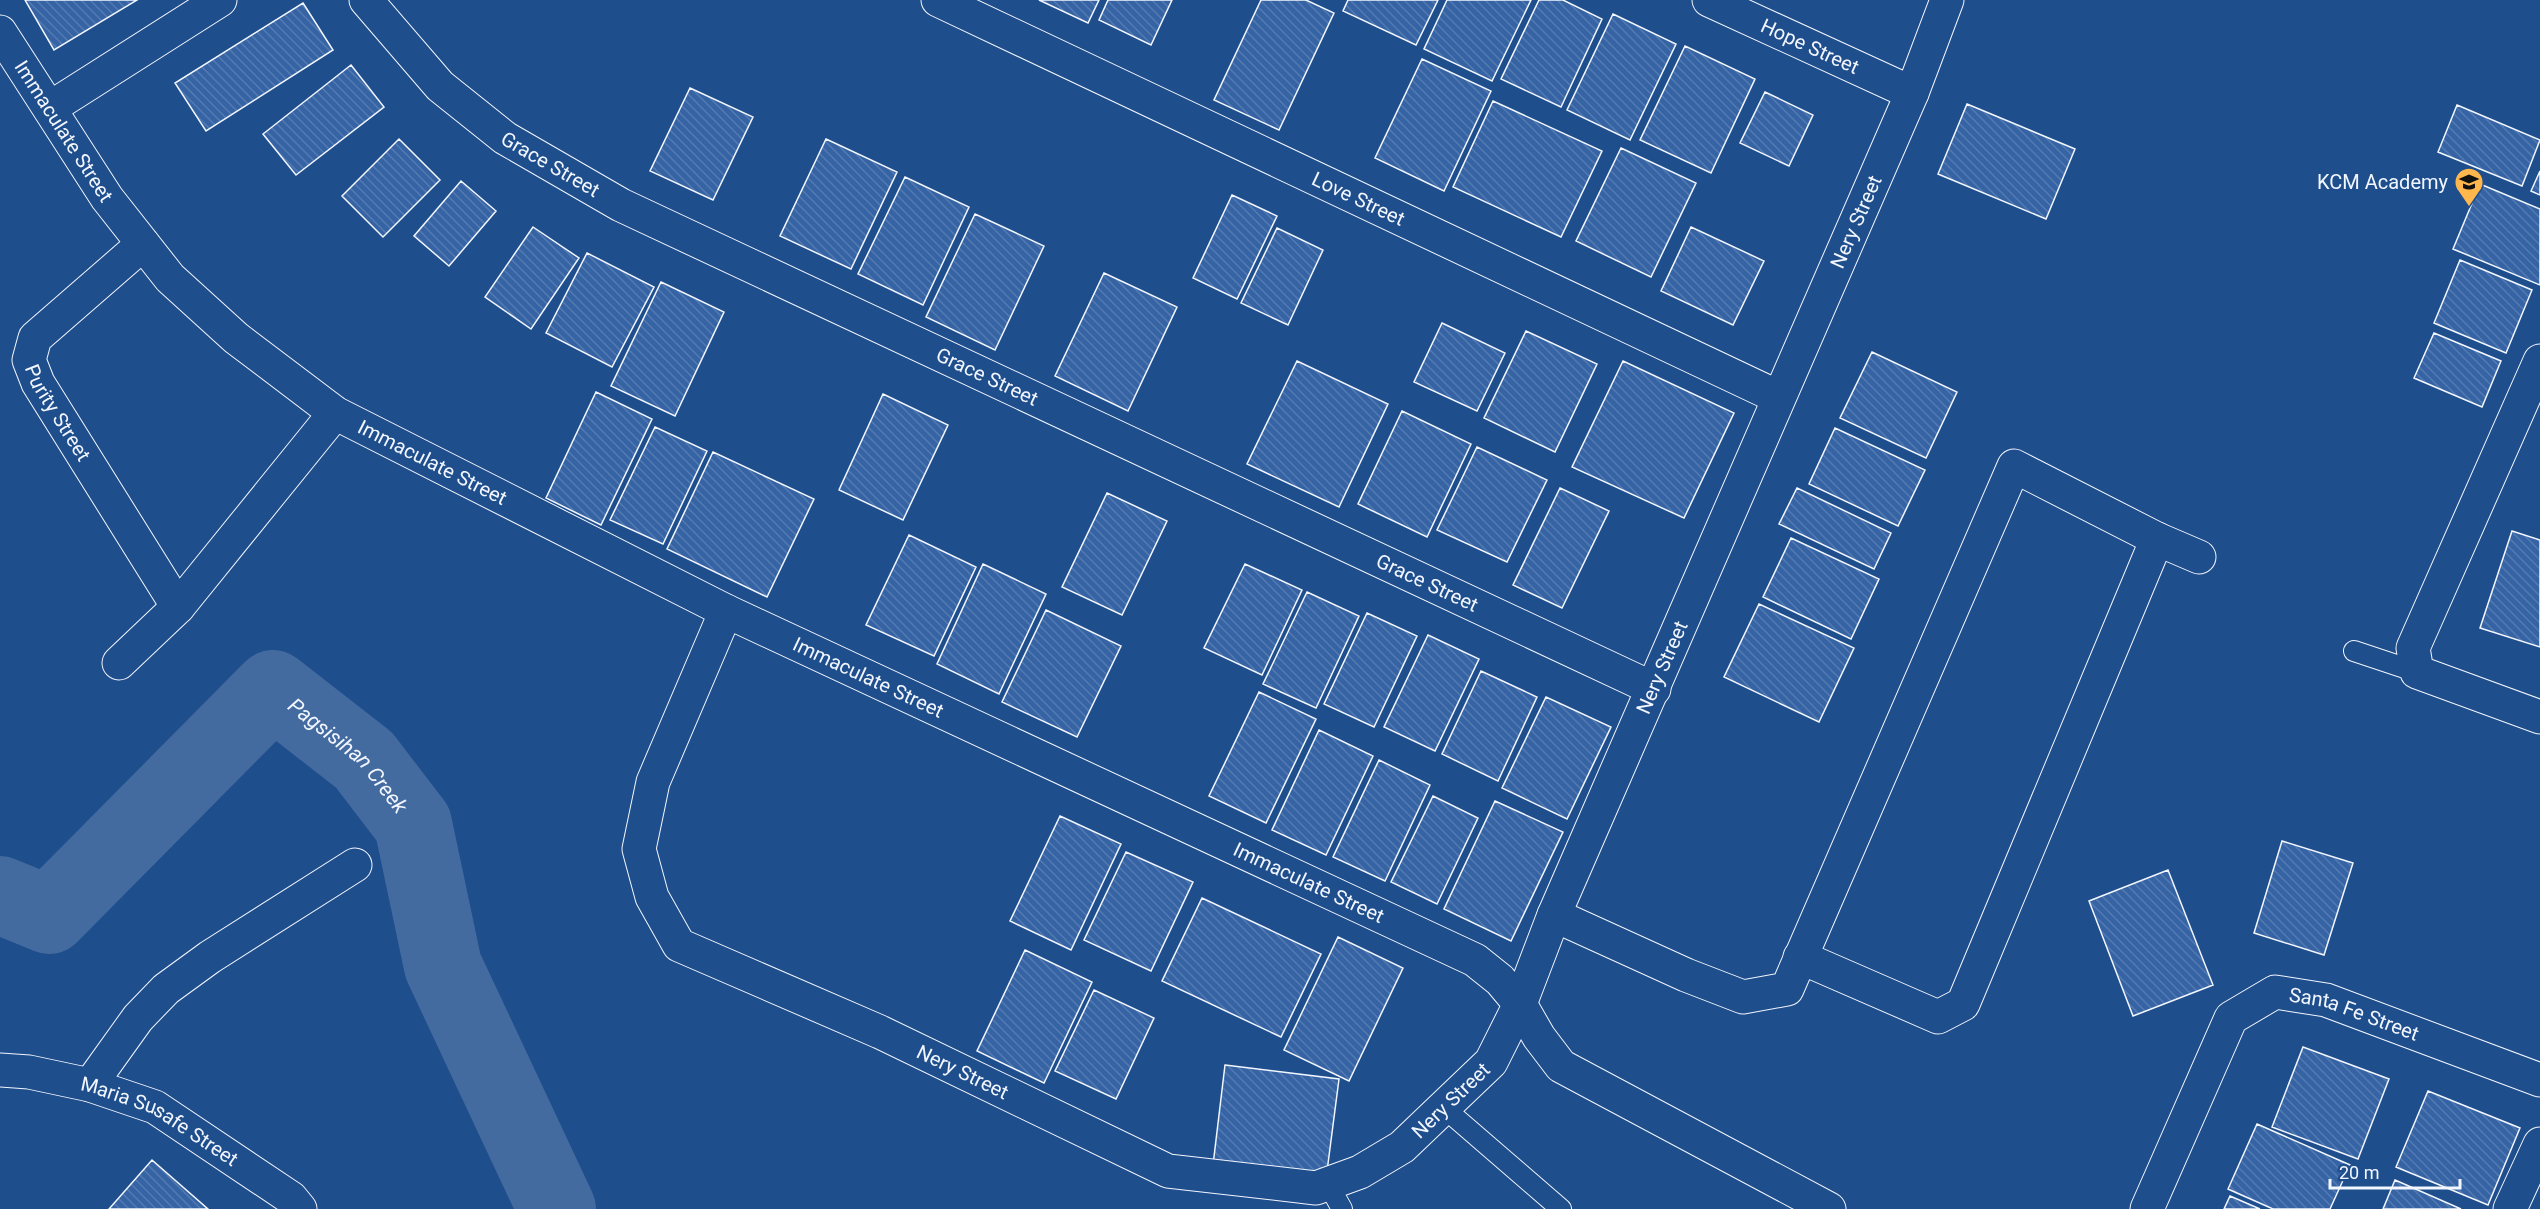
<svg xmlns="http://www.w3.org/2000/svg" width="2540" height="1209" font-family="Roboto,sans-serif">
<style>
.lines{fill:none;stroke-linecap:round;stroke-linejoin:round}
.river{stroke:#446ba0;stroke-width:78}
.building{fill:url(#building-back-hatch);stroke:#f2f6ff;stroke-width:1.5}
.service-casing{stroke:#f2f6ff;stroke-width:22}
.minor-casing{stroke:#f2f6ff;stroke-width:35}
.secondary-casing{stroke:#f2f6ff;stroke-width:35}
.service{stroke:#1f4e8c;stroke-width:20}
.minor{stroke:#1f4e8c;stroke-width:33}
.secondary{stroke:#1f4e8c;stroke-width:33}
.labels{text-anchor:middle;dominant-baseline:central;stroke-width:4.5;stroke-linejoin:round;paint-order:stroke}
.street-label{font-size:20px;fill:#f2f6ff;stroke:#1f4e8c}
.poi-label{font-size:20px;fill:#f2f6ff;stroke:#1f4e8c;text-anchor:end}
.water-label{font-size:21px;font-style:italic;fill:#f2f6ff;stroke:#1f4e8c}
</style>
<defs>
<pattern id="building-back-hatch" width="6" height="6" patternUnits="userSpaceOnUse" patternTransform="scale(1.5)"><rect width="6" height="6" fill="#3563a3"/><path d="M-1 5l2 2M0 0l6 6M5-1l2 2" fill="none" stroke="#537ab1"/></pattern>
</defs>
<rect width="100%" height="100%" fill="#1f4e8c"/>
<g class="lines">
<path class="river" id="s1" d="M0,895L49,915L273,689L364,760L413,824L443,966L557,1209"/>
</g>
<path class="building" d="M25,0H137L54,50Z
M1039,0H1099L1088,23Z
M1108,0H1172L1151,45L1099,20Z
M1261,0H1306L1334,13L1279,130L1214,100Z
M1348,0H1438L1416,45L1343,11Z
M1447,0H1531L1492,81L1424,49Z
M1539,0H1563L1602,19L1561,107L1501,79Z
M303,3L333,50L206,131L175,83Z
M1613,14L1676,44L1630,140L1567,110Z
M1685,46L1755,79L1711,173L1640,140Z
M1422,59L1491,91L1444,191L1375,158Z
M351,65L384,107L296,175L263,134Z
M690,88L753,117L713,200L650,171Z
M1765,92L1813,115L1789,166L1740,143Z
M1493,101L1602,151L1561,237L1453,187Z
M1967,104L2075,149L2046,219L1938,174Z
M2457,105L2540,140L2522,186L2438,152Z
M399,139L440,180L383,237L342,196Z
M826,139L897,172L851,269L780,236Z
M1621,148L1696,183L1651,277L1576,241Z
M2540,171V195L2531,191Z
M905,177L969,207L923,305L858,274Z
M461,181L496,211L449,266L414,236Z
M2480,184L2540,209V285L2453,249Z
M1232,195L1277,216L1237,299L1193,278Z
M975,214L1044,246L995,350L926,317Z
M533,227L579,258L531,329L485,297Z
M1691,227L1764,261L1733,325L1661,291Z
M1277,228L1323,250L1288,325L1241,303Z
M587,253L654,287L612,367L546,333Z
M2460,260L2532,290L2506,353L2434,323Z
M1104,273L1177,307L1128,411L1055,376Z
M661,282L724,312L675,416L611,386Z
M1442,323L1505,353L1477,411L1414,382Z
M1526,331L1597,364L1555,452L1484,418Z
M2434,333L2501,361L2482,407L2414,378Z
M1872,352L1957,392L1926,458L1840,418Z
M1297,361L1388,404L1339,507L1247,464Z
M1623,361L1734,413L1684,518L1572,467Z
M596,392L652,419L601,525L546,498Z
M883,394L948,425L903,520L839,490Z
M1402,411L1471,444L1427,537L1358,504Z
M655,427L707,451L663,544L610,520Z
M1835,428L1925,470L1898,526L1809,484Z
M1477,447L1547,480L1507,562L1437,530Z
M713,452L814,499L767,597L667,549Z
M1560,488L1609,511L1562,608L1513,585Z
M1797,488L1891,533L1874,569L1779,524Z
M1107,493L1167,521L1122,615L1062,587Z
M2512,531L2540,540V647L2480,628Z
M909,535L976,567L934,656L866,625Z
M1791,538L1879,579L1851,639L1763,597Z
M983,564L1046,594L999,694L937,664Z
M1245,564L1302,590L1262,675L1204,648Z
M1307,592L1359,616L1316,708L1263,684Z
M1759,604L1854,648L1819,722L1724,677Z
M1046,610L1121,646L1077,737L1002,702Z
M1367,613L1417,636L1374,727L1324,704Z
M1428,635L1479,659L1435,751L1384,727Z
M1481,671L1537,697L1498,781L1442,754Z
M1259,692L1316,719L1266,823L1209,796Z
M1546,697L1611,727L1567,819L1502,788Z
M1319,730L1373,756L1326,855L1272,830Z
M1379,760L1430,785L1385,881L1333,857Z
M1433,796L1478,818L1437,904L1391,882Z
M1495,801L1563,832L1511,941L1444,909Z
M1060,816L1121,844L1071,950L1010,921Z
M2282,841L2353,863L2324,955L2254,933Z
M1126,852L1193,882L1151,971L1084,940Z
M2168,870L2213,985L2133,1016L2089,901Z
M1202,898L1321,954L1281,1037L1162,981Z
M1338,937L1403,968L1349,1081L1284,1050Z
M1025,950L1092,982L1044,1083L977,1051Z
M1094,990L1154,1018L1116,1099L1055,1071Z
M2303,1047L2389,1079L2358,1159L2272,1127Z
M1225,1065L1339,1079L1326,1179L1213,1165Z
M2428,1091L2520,1128L2488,1205L2396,1167Z
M2257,1124L2350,1165L2330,1209H2273L2228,1189Z
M152,1160L208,1209H109Z
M2395,1180L2461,1209H2383Z
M2230,1196L2260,1209H2224Z"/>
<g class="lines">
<g class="service-casing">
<path id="service" d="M2354,651L2417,672
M1443,1107L1561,1209
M1328,1184L1342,1209"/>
</g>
<g class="minor-casing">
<g id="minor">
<path id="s2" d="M366,0L440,86L505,138L621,205L1654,689"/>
<path id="s3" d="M938,0L1778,397"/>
<path id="s4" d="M1709,0L1912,93"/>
<path id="s5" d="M0,32L107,198L170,278L236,338L335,413L726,611L1475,960L1500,980L1520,1004L1539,1037L1561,1066L1829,1209"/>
<path d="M50,108L220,0"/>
<path id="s6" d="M143,244L35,338L29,360L38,383L178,607"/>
<path id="s7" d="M726,611L653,782L639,849L652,897L679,945L880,1032L1168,1171L1316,1188L1360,1172L1402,1147L1491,1062L1520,1004L1554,915L1912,93L1947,0"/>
<path d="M119,663L178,607L335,413"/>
<path d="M1554,915L1686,975L1743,997L1787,989L2014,466L2157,539L2199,557"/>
<path d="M1800,957L1938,1017L1963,1004L2157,539"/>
<path id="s8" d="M0,1070L29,1072L90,1085L155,1107L291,1198L300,1209"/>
<path d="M90,1085L138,1018L166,989L210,957L355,865"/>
<path id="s9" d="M2147,1209L2231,1018L2275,992L2326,1000L2540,1080"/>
</g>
</g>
<g class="secondary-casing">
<path id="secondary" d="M2540,361L2413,648L2417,672L2540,717
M2510,1209L2540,1144"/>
</g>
<use href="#service" class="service"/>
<use href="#minor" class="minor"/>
<use href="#secondary" class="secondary"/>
</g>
<defs>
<g id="school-pin" transform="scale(1.5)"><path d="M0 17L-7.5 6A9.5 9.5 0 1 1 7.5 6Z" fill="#ffb74d" stroke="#1f4e8c"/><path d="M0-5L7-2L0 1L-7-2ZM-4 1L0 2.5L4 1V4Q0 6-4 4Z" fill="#111"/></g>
</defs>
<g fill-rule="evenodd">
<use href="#school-pin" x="2469" y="182"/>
</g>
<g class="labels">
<g class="street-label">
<text stroke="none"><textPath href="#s4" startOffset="111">Hope Street</textPath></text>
<text stroke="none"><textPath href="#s5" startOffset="118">Immaculate Street</textPath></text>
<text stroke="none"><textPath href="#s2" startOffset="249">Grace Street</textPath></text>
<text stroke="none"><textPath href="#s3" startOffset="465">Love Street</textPath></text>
<text stroke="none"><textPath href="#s7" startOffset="2182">Nery Street</textPath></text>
<text stroke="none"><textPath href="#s2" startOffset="735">Grace Street</textPath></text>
<text stroke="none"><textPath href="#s6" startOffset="226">Purity Street</textPath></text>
<text stroke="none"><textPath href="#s5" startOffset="622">Immaculate Street</textPath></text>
<text stroke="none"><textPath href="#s2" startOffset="1221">Grace Street</textPath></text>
<text stroke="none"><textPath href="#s7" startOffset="1696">Nery Street</textPath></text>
<text stroke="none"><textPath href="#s5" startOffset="1108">Immaculate Street</textPath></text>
<text stroke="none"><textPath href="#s5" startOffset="1594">Immaculate Street</textPath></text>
<text stroke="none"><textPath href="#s9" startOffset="342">Santa Fe Street</textPath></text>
<text stroke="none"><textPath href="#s7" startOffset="670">Nery Street</textPath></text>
<text stroke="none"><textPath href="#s7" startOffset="1210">Nery Street</textPath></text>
<text stroke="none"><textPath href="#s8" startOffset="170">Maria Susafe Street</textPath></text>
</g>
<g class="poi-label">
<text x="2448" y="182">KCM Academy</text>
</g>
<g class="water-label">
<text stroke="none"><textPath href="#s1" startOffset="472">Pagsisihan Creek</textPath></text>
</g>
</g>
<path d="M2330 1179v9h130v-9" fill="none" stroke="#f2f6ff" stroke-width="3"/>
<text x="2339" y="1179" font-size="18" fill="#f2f6ff" stroke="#1f4e8c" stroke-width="4.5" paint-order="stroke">20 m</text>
</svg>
